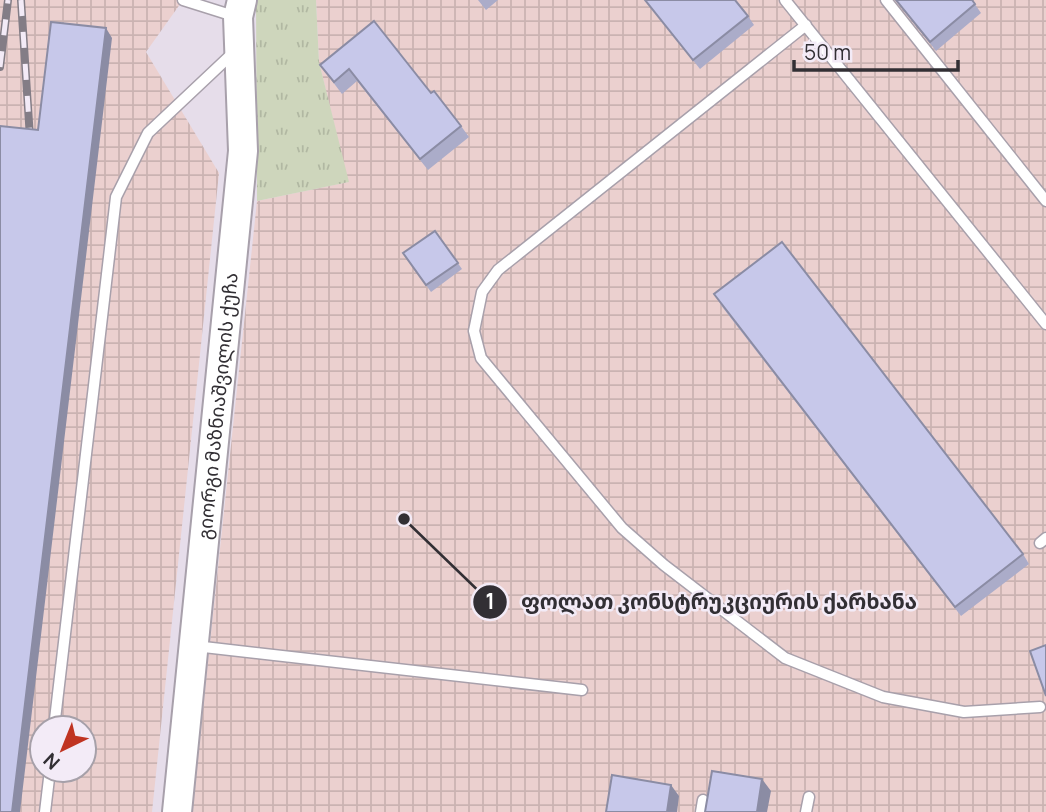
<svg xmlns="http://www.w3.org/2000/svg" width="1046" height="812" font-family="Manrope,'Noto Sans Georgian',sans-serif">
<style>
.industrial{fill:url(#industrial-grid);fill-rule:evenodd}
.grass{fill:url(#grass-tufts)}
.lines{fill:none;stroke-linecap:round;stroke-linejoin:round}
.lane-casing{stroke:#a8a0ab;stroke-width:13}
.secondary-casing{stroke:#a8a0ab;stroke-width:32}
.lane{stroke:#fff;stroke-width:10}
.secondary{stroke:#fff;stroke-width:28}
.rail-casing{stroke:#837d86;stroke-width:8}
.rail{stroke:#f3ebf7;stroke-width:5;stroke-dasharray:16;stroke-linecap:butt}
.wall{fill:#abacc9}
.shaded-wall{fill:#8b8ca4}
.building{fill:#c7c8ea;stroke:#8b8ca4;stroke-width:2}
.labels{text-anchor:middle;dominant-baseline:central;stroke-width:5;stroke-linejoin:round;paint-order:stroke}
.street-label{font-size:19px;fill:#322f34;stroke:#f3ebf7}
.leader{fill:none;stroke:#322f34;stroke-width:2.5}
.callout-dot{fill:#322f34;stroke:#f3ebf7;stroke-width:2.5}
.mark-label{font-size:21px;text-anchor:middle;font-weight:bold;fill:#fff}
.callout-label{font-size:21px;text-anchor:middle;font-weight:bold;fill:#322f34;stroke:#f3ebf7;stroke-width:5;stroke-linejoin:round;paint-order:stroke}
</style>
<defs>
<pattern id="industrial-grid" width="8" height="8" patternUnits="userSpaceOnUse" patternTransform="scale(1.75)"><rect width="8" height="8" fill="#ebd0cf"/><path d="M0 4h8M4 0v8" fill="none" stroke="#cab3b2"/></pattern>
<pattern id="grass-tufts" width="24" height="20" patternUnits="userSpaceOnUse" patternTransform="scale(1.75)"><rect width="24" height="20" fill="#ced6bc"/><path d="M3 7l-1-3M5 7V3M7 7l1-3M15 17l-1-3M17 17v-4M19 17l1-3" fill="none" stroke="#b1b8a2"/></pattern>
</defs>
<rect width="100%" height="100%" fill="#e6ddea"/>
<path class="industrial" d="M0,0H183L146,52L219,173L152,812H0ZM42,728H84V770H42Z
M316,0H1046V812H192L257,201L348,182L319,62Z"/>
<path class="grass" d="M256,0H316L319,62L349,182L257,201Z"/>
<g class="lines">
<g class="lane-casing">
<path id="lane" d="M183,0L237,17
M785,0L1046,324
M886,0L1046,201
M806,25L498,270L482,292L474,331L481,358L622,528L664,565L785,658L883,697L964,712L1040,707
M1040,543L1046,538
M195,646L582,690
M54,728L116,197L148,133L233,53
M45,812L50,770
M701,812L703,800
M806,812L809,797"/>
</g>
<g class="secondary-casing">
<g id="secondary">
<path id="s1" d="M177,812L243,151L238,17L242,0"/>
</g>
</g>
<use href="#lane" class="lane"/>
<use href="#secondary" class="secondary"/>
<g class="rail-casing">
<path id="rail" d="M21,0L30,138
M0,67L8,0"/>
</g>
<use href="#rail" class="rail"/>
</g>
<path class="wall" d="M478,0H498L486,10Z
M645,0L748,16L754,25L700,69Z
M896,0H972L981,13L936,51Z
M374,21L431,93L461,126L469,137L428,170L357,81L342,94L320,65Z
M435,231L462,269L431,292L403,253Z
M720,304L1023,554L1029,564L961,616Z"/>
<path class="shaded-wall" d="M106,28L112,38L20,812H12Z
M762,779L771,791L767,812H757Z
M671,785L679,796L677,812H667Z"/>
<path class="building" d="M645,0H735L748,16L693,60Z
M896,0H972L975,4L930,42Z
M374,21L431,93L434,91L461,126L420,159L349,69L334,82L320,65Z
M51,22L106,28L12,812H0V126L38,130Z
M435,231L458,263L426,285L403,253Z
M782,242L1023,554L955,607L714,294Z
M1046,645V696L1030,651Z
M712,771L762,779L757,812H705Z
M612,775L671,785L667,812H606Z"/>
<g class="labels">
<g class="street-label">
<text stroke="none"><textPath href="#s1" startOffset="408">გიორგი მაზნიაშვილის ქუჩა</textPath></text>
</g>
</g>
<path class="leader" d="M404 519L490 602"/>
<g class="callout-dot">
<circle cx="404" cy="519" r="7"/>
<circle cx="490" cy="602" r="18"/>
</g>
<g class="mark-label">
<text x="490" y="609">1</text>
</g>
<g class="callout-label">
<text x="719" y="609">ფოლათ კონსტრუკციურის ქარხანა</text>
</g>
<g transform="translate(63 749) rotate(223)"><circle r="33" fill="#f3ebf7" stroke="#a6a0a9" stroke-width="2"/>
<path d="M0-5L12 26L0 18L-12 26Z" fill="#c03422"/>
<text y="-10" font-size="19" font-weight="bold" text-anchor="middle" fill="#322f34">N</text>
</g>
<path d="M794 60v10h164v-10" fill="none" stroke="#322f34" stroke-width="3.5"/>
<text x="804" y="60" font-size="21" fill="#322f34" stroke="#f3ebf7" stroke-width="5" paint-order="stroke">50 m</text>
</svg>
